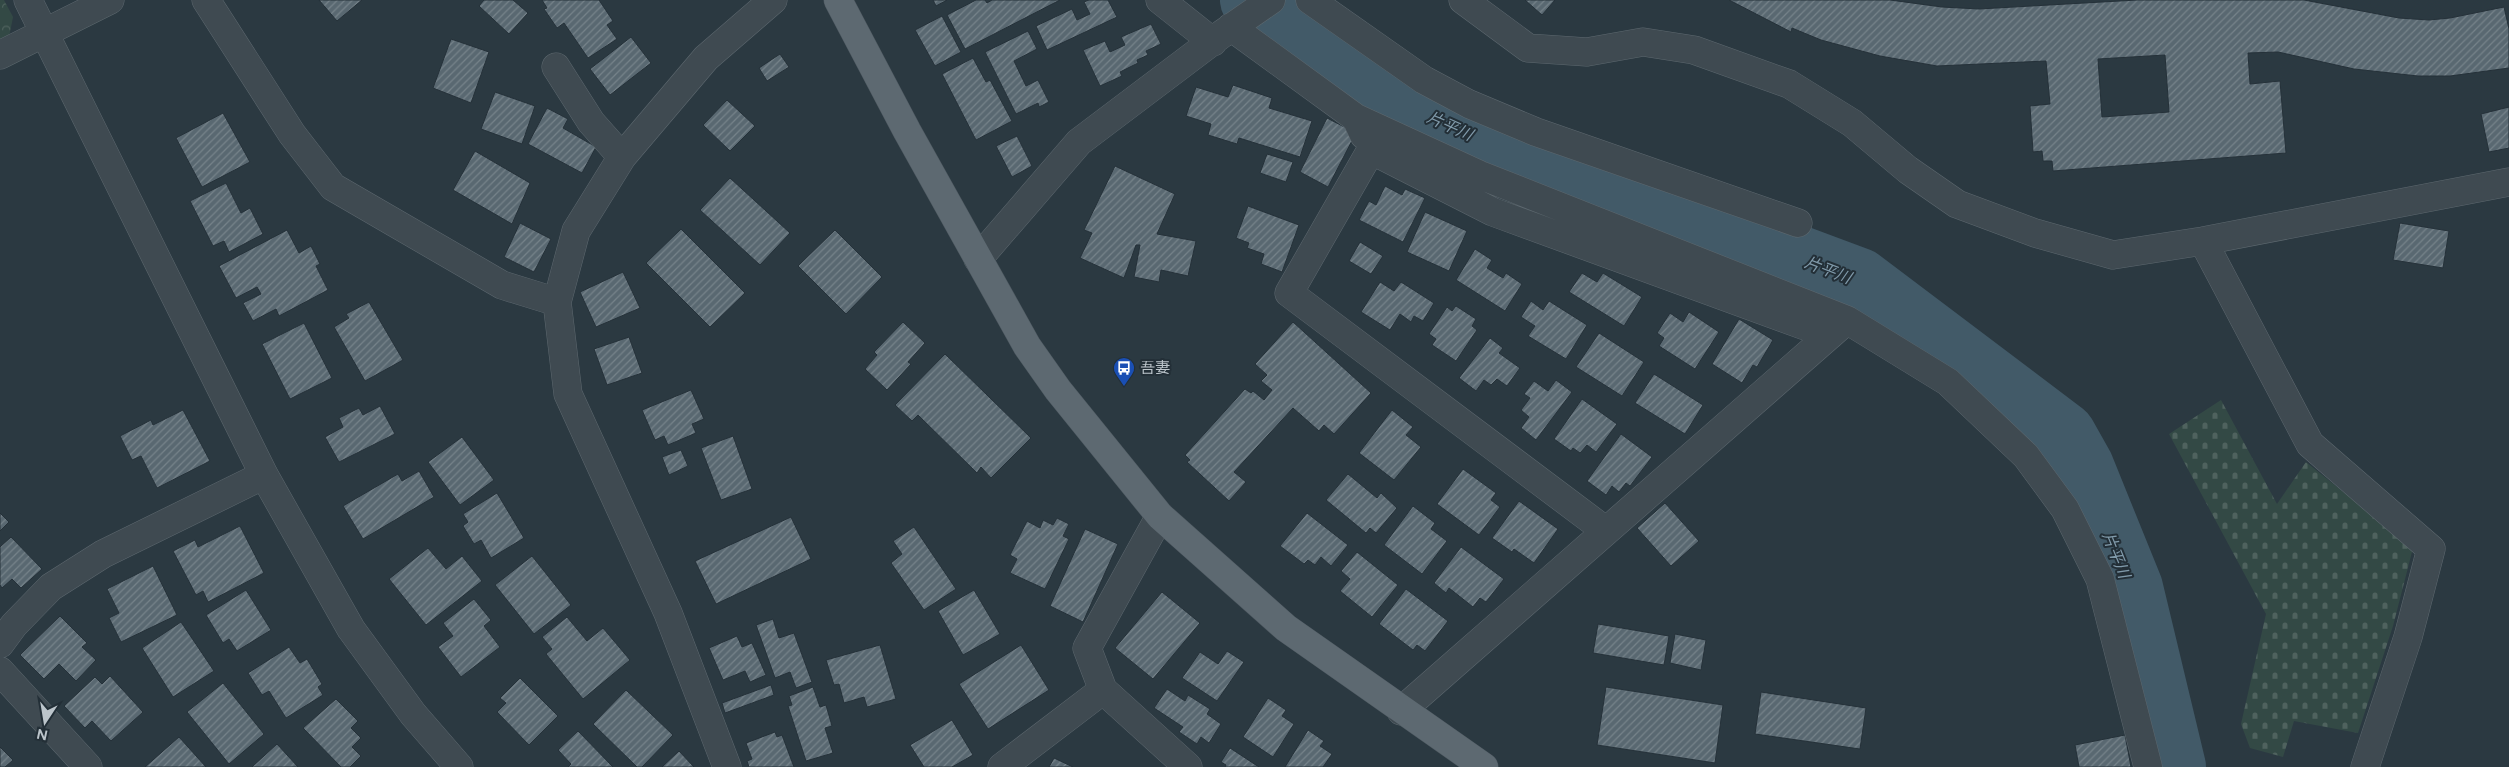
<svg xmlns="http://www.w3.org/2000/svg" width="2509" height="767" font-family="Figtree,'Noto Sans JP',sans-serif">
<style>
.forest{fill:url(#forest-crowns)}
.cemetery{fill:url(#cemetery-stones)}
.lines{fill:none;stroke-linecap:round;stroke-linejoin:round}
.river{stroke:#425a68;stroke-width:66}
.building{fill:url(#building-hatch);stroke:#253139;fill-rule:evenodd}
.minor-casing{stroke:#5d686f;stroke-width:29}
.major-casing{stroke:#4b565e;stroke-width:29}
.minor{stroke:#3f4a51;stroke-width:28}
.major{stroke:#5d6971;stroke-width:28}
.labels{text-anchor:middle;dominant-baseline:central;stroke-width:4;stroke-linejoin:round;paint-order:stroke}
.poi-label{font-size:15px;fill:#bcc5cb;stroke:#232f37;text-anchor:start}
.water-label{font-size:16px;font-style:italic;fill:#809aaa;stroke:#232f37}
</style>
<defs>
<pattern id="forest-crowns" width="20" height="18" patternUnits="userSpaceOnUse" patternTransform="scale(1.25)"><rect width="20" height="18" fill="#334945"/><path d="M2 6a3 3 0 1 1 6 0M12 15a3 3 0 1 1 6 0" fill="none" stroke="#4f625e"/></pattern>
<pattern id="cemetery-stones" width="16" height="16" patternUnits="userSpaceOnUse" patternTransform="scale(1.25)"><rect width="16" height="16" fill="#334945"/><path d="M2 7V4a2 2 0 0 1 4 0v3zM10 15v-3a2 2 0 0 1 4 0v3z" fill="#4f625e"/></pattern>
<pattern id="building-hatch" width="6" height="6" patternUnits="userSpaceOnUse" patternTransform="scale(1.25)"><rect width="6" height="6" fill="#596871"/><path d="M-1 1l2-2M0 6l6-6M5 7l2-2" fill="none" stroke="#76838a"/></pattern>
</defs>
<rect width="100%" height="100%" fill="#2b3941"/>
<path class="forest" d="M0,0H4L13,17L8,42L0,46Z"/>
<path class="cemetery" d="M2221,400L2277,504L2306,462L2413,548L2393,626L2358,733L2294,721L2283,757L2250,748L2241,724L2266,614L2169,434Z"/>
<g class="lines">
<path class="river" d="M1253,0L1322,56L1419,112L1460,132L1859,281L2063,435L2081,467L2130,588L2173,767"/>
</g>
<path class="building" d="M319,0H362L337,21Z
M484,0H513L528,13L509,34L479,6Z
M542,0H599L613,21L607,25L617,39L588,58L564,23L557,28L544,9L547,8Z
M933,0H947L936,6Z
M976,0H985L987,3L992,0H1060L965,49L947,15Z
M1089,0H1108L1117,17L1047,50L1036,26L1072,9L1077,20L1090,14L1084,2Z
M1525,0H1555L1542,15Z
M1729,0H1890L1942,7L1979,9L2137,0H2304L2399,18L2429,20L2450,18L2504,7L2509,29V68L2450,76H2418L2354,69L2278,52L2248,53L2250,84L2280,81L2286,153L2053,171L2052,161H2043L2042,151L2033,152L2030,106L2050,104L2046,61L1937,66L1880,56L1821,40L1792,28L1791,32ZM2165,55L2169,112L2102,117L2098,59Z
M942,16L961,52L935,66L915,30Z
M1151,24L1161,44L1146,51L1148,55L1137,60L1138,63L1120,72L1122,76L1100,86L1083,50L1105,41L1110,52L1125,45L1121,37Z
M1028,31L1037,49L1014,61L1026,86L1038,80L1049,102L1039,107L1038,103L1016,114L985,52Z
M631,37L651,63L610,95L590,69Z
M451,39L489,52L471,103L433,88Z
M780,54L789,67L767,81L759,68Z
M973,58L986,82L990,80L1012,121L976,140L942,74Z
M1233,85L1272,98L1269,108L1312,121L1300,157L1239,138L1237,144L1208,135L1211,124L1186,116L1196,87L1228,97Z
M495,92L535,106L522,144L481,129Z
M727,100L755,126L730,151L703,125Z
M2509,107V148L2489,152L2481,114Z
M547,108L568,119L563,128L596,147L582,173L528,144Z
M223,113L250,162L202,187L176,138Z
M1327,118L1356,133L1328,187L1300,172Z
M1017,136L1032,166L1012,177L996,146Z
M475,151L530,183L512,224L453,190Z
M1267,154L1293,162L1286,182L1260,173Z
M1115,166L1175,194L1157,234L1196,241L1188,276L1161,270L1159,282L1134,277L1140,245H1136L1124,278L1080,258L1092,233L1084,230Z
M730,178L790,233L760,265L700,210Z
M226,183L241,213L250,208L263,234L229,252L224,241L213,246L190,201Z
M1385,186L1402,195L1405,189L1425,198L1403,242L1359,220L1369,201L1376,205Z
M1248,206L1299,225L1282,272L1261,264L1264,254L1247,248L1249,243L1236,238Z
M1425,212L1467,231L1449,271L1407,252Z
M520,223L551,239L534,272L504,257Z
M2400,223L2449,231L2443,268L2393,260Z
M681,229L745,293L710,327L646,263Z
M287,230L299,253L311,246L320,264L316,266L328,290L279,316L276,309L253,321L243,303L261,294L257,287L236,298L219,266Z
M835,230L882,277L846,314L798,266Z
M1360,242L1383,256L1371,274L1349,261Z
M1475,249L1492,260L1487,268L1503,278L1506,273L1522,284L1505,311L1456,280Z
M623,272L640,308L596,327L580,292Z
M1582,273L1597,282L1603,273L1642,297L1624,326L1569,292Z
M1380,282L1394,291L1401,282L1434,303L1423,321L1414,316L1411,322L1400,314L1390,330L1361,312Z
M1531,301L1543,310L1549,301L1587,325L1566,359L1528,336L1535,326L1521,317Z
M369,302L403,360L365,381L334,327L349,318L346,314Z
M1456,306L1476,319L1472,326L1477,330L1456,361L1432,345L1436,339L1429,334L1447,307L1452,311Z
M1689,312L1719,332L1695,369L1659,346L1664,338L1657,333L1670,313L1683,322Z
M1739,319L1773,340L1757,367L1753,365L1742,383L1712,364Z
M903,322L925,343L908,362L911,364L887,390L865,369L877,355L874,352Z
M1293,322L1371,393L1334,434L1324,425L1319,431L1293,408L1234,472L1246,482L1229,501L1187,462L1190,460L1185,455L1245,389L1251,393L1253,391L1264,400L1272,390L1261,381L1267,375L1255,364Z
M304,323L332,378L290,399L262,344Z
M1599,333L1644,362L1622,396L1576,367Z
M629,337L642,373L607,385L594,349Z
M1490,338L1503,348L1499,353L1520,368L1507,386L1497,379L1491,385L1484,380L1476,391L1459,378Z
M945,354L1031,438L991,478L981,467L977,473L918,415L912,421L895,405Z
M1654,374L1703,405L1685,434L1635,403Z
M1556,380L1572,392L1536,440L1521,428L1529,417L1521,410L1530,398L1524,394L1534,381L1548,391Z
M691,390L704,419L692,424L696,433L668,445L664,436L655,440L642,410Z
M1582,399L1617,424L1596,452L1587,445L1580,453L1573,448L1571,451L1554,439Z
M380,406L395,434L339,462L325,437L343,427L339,418L359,408L363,415Z
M183,410L210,461L157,488L141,456L132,460L120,436L151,420L153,425Z
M1392,410L1413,427L1406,435L1421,447L1394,480L1359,453Z
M1621,434L1652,457L1630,486L1626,483L1619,492L1612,486L1606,495L1587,481Z
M733,436L752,489L721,500L701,448Z
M462,437L494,480L460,505L428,462Z
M681,450L688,466L669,475L662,457Z
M1463,469L1496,493L1491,500L1500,507L1479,535L1437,504Z
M419,471L434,497L363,539L343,506L398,474L402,481Z
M1348,474L1377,498L1381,493L1397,508L1376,533L1370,528L1366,533L1326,500Z
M497,493L524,538L491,558L481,540L474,544L463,526L468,522L463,514Z
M1519,501L1558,529L1534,563L1514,549L1512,552L1492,538Z
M1665,503L1699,541L1671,566L1637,528Z
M1413,506L1435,523L1431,529L1447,541L1422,574L1384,545Z
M0,513L9,522L0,531Z
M1307,513L1348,545L1331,566L1321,557L1315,565L1308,560L1304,564L1280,546Z
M791,517L811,559L716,604L695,561Z
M1057,518L1069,524L1063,536L1069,539L1045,589L1010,573L1017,559L1010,555L1027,521L1040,528L1043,520L1053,525Z
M240,526L264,573L208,602L203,591L196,595L173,551L195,540L198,547Z
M914,527L956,589L924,610L891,563L902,554L893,541Z
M1085,529L1118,544L1083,622L1050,606Z
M11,537L42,569L21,588L12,579L2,588L0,585V547Z
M1461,547L1504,579L1486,602L1480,598L1473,607L1449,588L1446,593L1434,583Z
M428,548L446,569L462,556L482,581L426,625L389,579Z
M1357,552L1398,585L1372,617L1340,591L1350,579L1341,571Z
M532,556L571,605L534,634L495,585Z
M153,566L177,615L121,642L109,618L119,613L107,589Z
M1406,589L1448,621L1425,651L1417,645L1413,650L1379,624Z
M246,590L271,630L237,651L229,639L223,643L206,615Z
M974,590L1000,634L963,655L938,611Z
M1162,592L1200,623L1153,679L1115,648Z
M474,599L491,620L484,626L500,647L461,677L438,647L453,636L443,623Z
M60,616L87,643L82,647L96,660L76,681L59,664L44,679L20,655Z
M567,617L587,641L603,628L630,660L583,699L546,654L552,649L542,637Z
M773,619L779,638L794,633L812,682L796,688L790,672L775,678L756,625Z
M181,622L214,671L173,697L142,648Z
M1598,624L1669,636L1664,665L1593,653Z
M1675,634L1706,640L1701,670L1670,663Z
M737,636L742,647L752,643L766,675L750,682L745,671L723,680L709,648Z
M880,645L896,699L867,707L864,697L844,703L839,684L834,685L826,660Z
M1021,645L1049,690L988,729L959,684Z
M289,647L300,663L307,659L322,684L318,687L323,695L286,718L269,691L262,695L248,673Z
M1227,651L1244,662L1217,701L1182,678L1200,652L1218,664Z
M110,676L143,712L111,741L92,721L85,728L64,706L95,677L102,684Z
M520,678L558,716L529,745L497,712L506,703L500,698Z
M223,683L264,734L229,764L187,712Z
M771,685L774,695L725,713L722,703Z
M813,687L820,707L826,705L832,726L825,728L833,753L806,761L788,706L792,705L789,696Z
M1606,687L1723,705L1715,763L1597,745Z
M1167,689L1185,701L1188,695L1210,709L1207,714L1221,724L1209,743L1201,737L1197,744L1179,732L1183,727L1154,708Z
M626,690L673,735L642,767H637L593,724Z
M1761,692L1866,708L1860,749L1755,734Z
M1268,698L1286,710L1282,716L1294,724L1273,757L1243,737Z
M336,699L358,721L351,728L361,738L352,747L361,756L350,767H341L303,728Z
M952,720L973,755L952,767H924L910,745Z
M1308,730L1324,741L1320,746L1332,754L1323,767H1285Z
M578,731L613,767H568L571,764L558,750Z
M775,732L777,737L782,735L794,767H749L747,761L752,759L746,743Z
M2125,735L2131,767H2079L2075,745Z
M179,737L206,767H145Z
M277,744L298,767H252Z
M0,747L13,760L5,767H0Z
M1230,748L1259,767H1225L1226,765L1221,762Z
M679,751L694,767H662Z
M1054,758L1073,767H1049Z"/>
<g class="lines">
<g class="minor-casing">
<path id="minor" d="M28,0L264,475L351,629L413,714L459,767
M206,0L292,134L333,187L502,285L557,302
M1160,0L1213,42
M1310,0L1424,80L1469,104L1536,132L1798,223
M1463,0L1528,48L1587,52L1643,42L1694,50L1789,84L1852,123L1908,170L1957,204L2035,233L2113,255L2203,241L2509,182
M1231,27L1356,118L1364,135
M0,55L110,0
M556,67L591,122L622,157
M1356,118L1480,175L1847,320
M2203,241L2310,444L2431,549L2408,637L2365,767
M978,259L1079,142L1222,34L1271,0
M1160,516L1087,648L1103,690L1188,767
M1606,531L1289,293L1371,150L1493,212L1830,335
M0,644L14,625L51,587L103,554L264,475
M0,671L88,767
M1401,711L1847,320L1948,382L2026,456L2065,509L2100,579L2148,767
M727,767L668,613L568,394L557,302L576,231L622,157L706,58L773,0
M1002,767L1103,690"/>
</g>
<g class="major-casing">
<path id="major" d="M838,0L907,131L1027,346L1058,390L1160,516L1286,628L1484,767"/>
</g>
<use href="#minor" class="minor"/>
<use href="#major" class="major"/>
</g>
<defs>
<g id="bus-pin" transform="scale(1.125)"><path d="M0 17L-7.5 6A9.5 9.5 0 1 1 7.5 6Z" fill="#1a4fb4" stroke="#232f37"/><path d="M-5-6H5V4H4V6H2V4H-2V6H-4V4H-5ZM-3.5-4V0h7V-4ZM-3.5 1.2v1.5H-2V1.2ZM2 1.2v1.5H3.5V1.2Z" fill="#fff"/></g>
</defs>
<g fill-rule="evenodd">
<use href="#bus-pin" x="1124" y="368"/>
</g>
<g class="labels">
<g class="poi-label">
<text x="1140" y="368">吾妻</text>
</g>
<g class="water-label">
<text transform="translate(1450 126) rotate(24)">片平川</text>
<text transform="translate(1828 270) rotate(21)">片平川</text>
<text transform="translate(2116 555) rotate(68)">片平川</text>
</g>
</g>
<g transform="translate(45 722) rotate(192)" stroke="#232f37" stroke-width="4" paint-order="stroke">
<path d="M0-4L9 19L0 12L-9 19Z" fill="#bcc5cb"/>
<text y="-8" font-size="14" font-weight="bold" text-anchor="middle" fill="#bcc5cb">N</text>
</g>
</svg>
